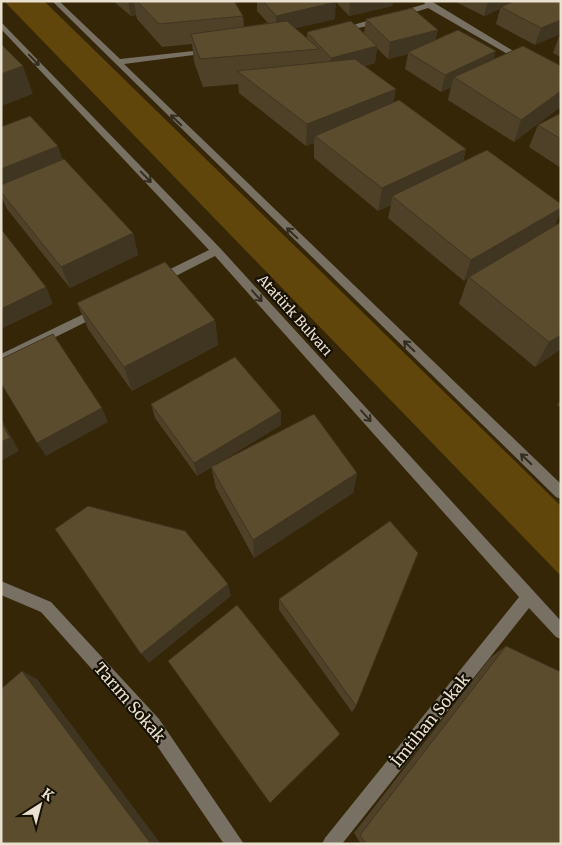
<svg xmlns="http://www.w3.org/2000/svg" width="562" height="845" font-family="Merriweather,serif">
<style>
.green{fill:#61460b}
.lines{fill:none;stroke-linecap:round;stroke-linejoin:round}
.minor{fill:#787063;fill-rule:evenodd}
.wall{fill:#4f4128}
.shaded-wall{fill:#403520}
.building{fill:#5c4c2e;stroke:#403520}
.oneway{stroke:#342e21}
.labels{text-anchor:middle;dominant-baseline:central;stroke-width:4.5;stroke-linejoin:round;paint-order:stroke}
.street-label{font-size:14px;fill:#eae0d0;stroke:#171105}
.near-street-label{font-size:16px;fill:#eae0d0;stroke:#171105}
</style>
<rect width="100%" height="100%" fill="#352608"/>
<path class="green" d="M4,1H44L561,506V576Z"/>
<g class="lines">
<path class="minor" d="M52,1H59L120,59L212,49V53H209L124,64L561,484V499L556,497Z
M424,1H431L528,60L521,62L428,8L381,23L340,32L336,30L425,4Z
M1,22L220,248L561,621V639L556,637L529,608L342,844H322L325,838L519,597L215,256L164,282H156L155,279L156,276L209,250L1,29Z
M98,307L102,308L104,311L102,314L1,364V354Z
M1,581L51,602L159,719L244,844H224L147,731L41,612L1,595Z"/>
</g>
<path class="wall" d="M113,1H234L243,16L244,27L268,23L257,11V1H335V19L295,28L307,38V32L364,33L366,19L436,40L494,59L561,66L514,142L448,100L451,87L441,92L405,69L408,54L388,59L377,48L375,63L365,66L394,102L466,149L463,162L561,204V211L554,227L561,349L535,367L459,304L468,278L464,281L388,218L391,205L378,211L314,158V143L306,146L239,93L238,84L203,87L194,62L192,44L162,47L137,19L136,15L131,16Z
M335,1H393L392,6L349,16Z
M454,1H561L535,45L496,24L500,9L484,16Z
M561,35V57L553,53L559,36Z
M561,113V168L529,147L538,125Z
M1,127L62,159L133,233L138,255L70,288L7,209L1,196Z
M77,303L215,320L218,345L132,391L88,329Z
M561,400V408L557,405Z
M151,404L281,411V425L197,476L155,418Z
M211,467L357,473L353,493L254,558L216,488Z
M279,599L356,706L352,712L279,610Z
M506,646L561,844H361L354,833L490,658Z"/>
<path class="shaded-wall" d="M128,1H134L136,15L131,16Z
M350,1H393L392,6L349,16Z
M488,1H517L501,7L500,9L484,16Z
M336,2L335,19L276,33V16Z
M561,20V34L535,45L541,28Z
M438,30L434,47L408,52V54L388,59L390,42Z
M377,46L375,63L330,75L331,58Z
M496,51L491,68L454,77L451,87L441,92L445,75Z
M23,66L33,94L1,106V74Z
M396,89L392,112L315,136L314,143L306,146L307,124Z
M561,91V107L514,142L521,120Z
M58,146L64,163L1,189V169Z
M466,149L460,171L392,196L391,205L378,211L382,188Z
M561,208V211L553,228L464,281L471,260Z
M133,233L138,255L70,288L61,267Z
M46,287L53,304L1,329V309Z
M215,320L218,345L132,391L124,367Z
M561,335V349L535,367L549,342Z
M102,408L108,422L46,456L37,443Z
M281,411V425L197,476L194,463Z
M1,418L19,451L1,461Z
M357,473L353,493L254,558L253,540Z
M228,584L231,596L149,663L141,654Z
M22,671L37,679L161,844H151Z
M340,734L337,738L270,803Z"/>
<path class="building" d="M137,1H234L243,16L159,24Z
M263,1H335L336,2L276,16Z
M514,1H561V20L541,28L501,7Z
M412,8L438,30L390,42L366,19Z
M287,21L319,49L200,59L191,34Z
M351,21L377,46L331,58L307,32Z
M458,30L496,51L445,75L408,52Z
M1,44L23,66L1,74Z
M523,46L561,66V91L521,120L454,77Z
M355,59L396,89L307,124L237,71Z
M399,100L466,149L382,188L315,136Z
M561,113V139L538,125Z
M30,116L58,146L1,169V127Z
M487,150L561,204V208L471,260L392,196Z
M64,159L133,233L61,267L1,192V185Z
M561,222V335L549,342L469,277Z
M1,229L46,287L1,309Z
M165,262L215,320L124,367L77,303Z
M53,334L102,408L37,443L1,383V359Z
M235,357L281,411L194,463L151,404Z
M314,414L357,473L253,540L211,467Z
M1,422L10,438L1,442Z
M88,506L185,531L228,584L141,654L55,529Z
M390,521L418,553L356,706L279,599Z
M237,605L340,734L270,803L168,661Z
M506,646L561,672V844H366L360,835Z
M22,671L151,844H1V689Z"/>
<defs><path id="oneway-shaft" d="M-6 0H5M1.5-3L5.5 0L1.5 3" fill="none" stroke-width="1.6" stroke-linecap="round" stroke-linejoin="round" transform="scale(1.25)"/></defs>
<g class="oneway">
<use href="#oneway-shaft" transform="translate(34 60) rotate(46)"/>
<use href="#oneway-shaft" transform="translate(176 120) rotate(-136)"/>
<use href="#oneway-shaft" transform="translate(146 177) rotate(46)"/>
<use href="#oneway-shaft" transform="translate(292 233) rotate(-136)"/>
<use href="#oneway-shaft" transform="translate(257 296) rotate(48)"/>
<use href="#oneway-shaft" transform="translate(409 346) rotate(-136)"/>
<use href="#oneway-shaft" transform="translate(366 416) rotate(48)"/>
<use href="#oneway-shaft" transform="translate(526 459) rotate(-136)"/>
</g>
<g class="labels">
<g class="street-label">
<text transform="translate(295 315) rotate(48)">Atatürk Bulvarı</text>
</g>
<g class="near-street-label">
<text transform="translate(130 702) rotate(49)">Tarım Sokak</text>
<text transform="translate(430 720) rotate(-51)">İmtihan Sokak</text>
</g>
</g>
<rect width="562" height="845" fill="none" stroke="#eae0d0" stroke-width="5"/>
<g transform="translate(40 805) rotate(36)" stroke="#171105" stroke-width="4" paint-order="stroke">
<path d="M0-4L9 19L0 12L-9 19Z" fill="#eae0d0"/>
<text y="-8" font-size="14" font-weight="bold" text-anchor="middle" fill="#eae0d0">K</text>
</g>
</svg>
